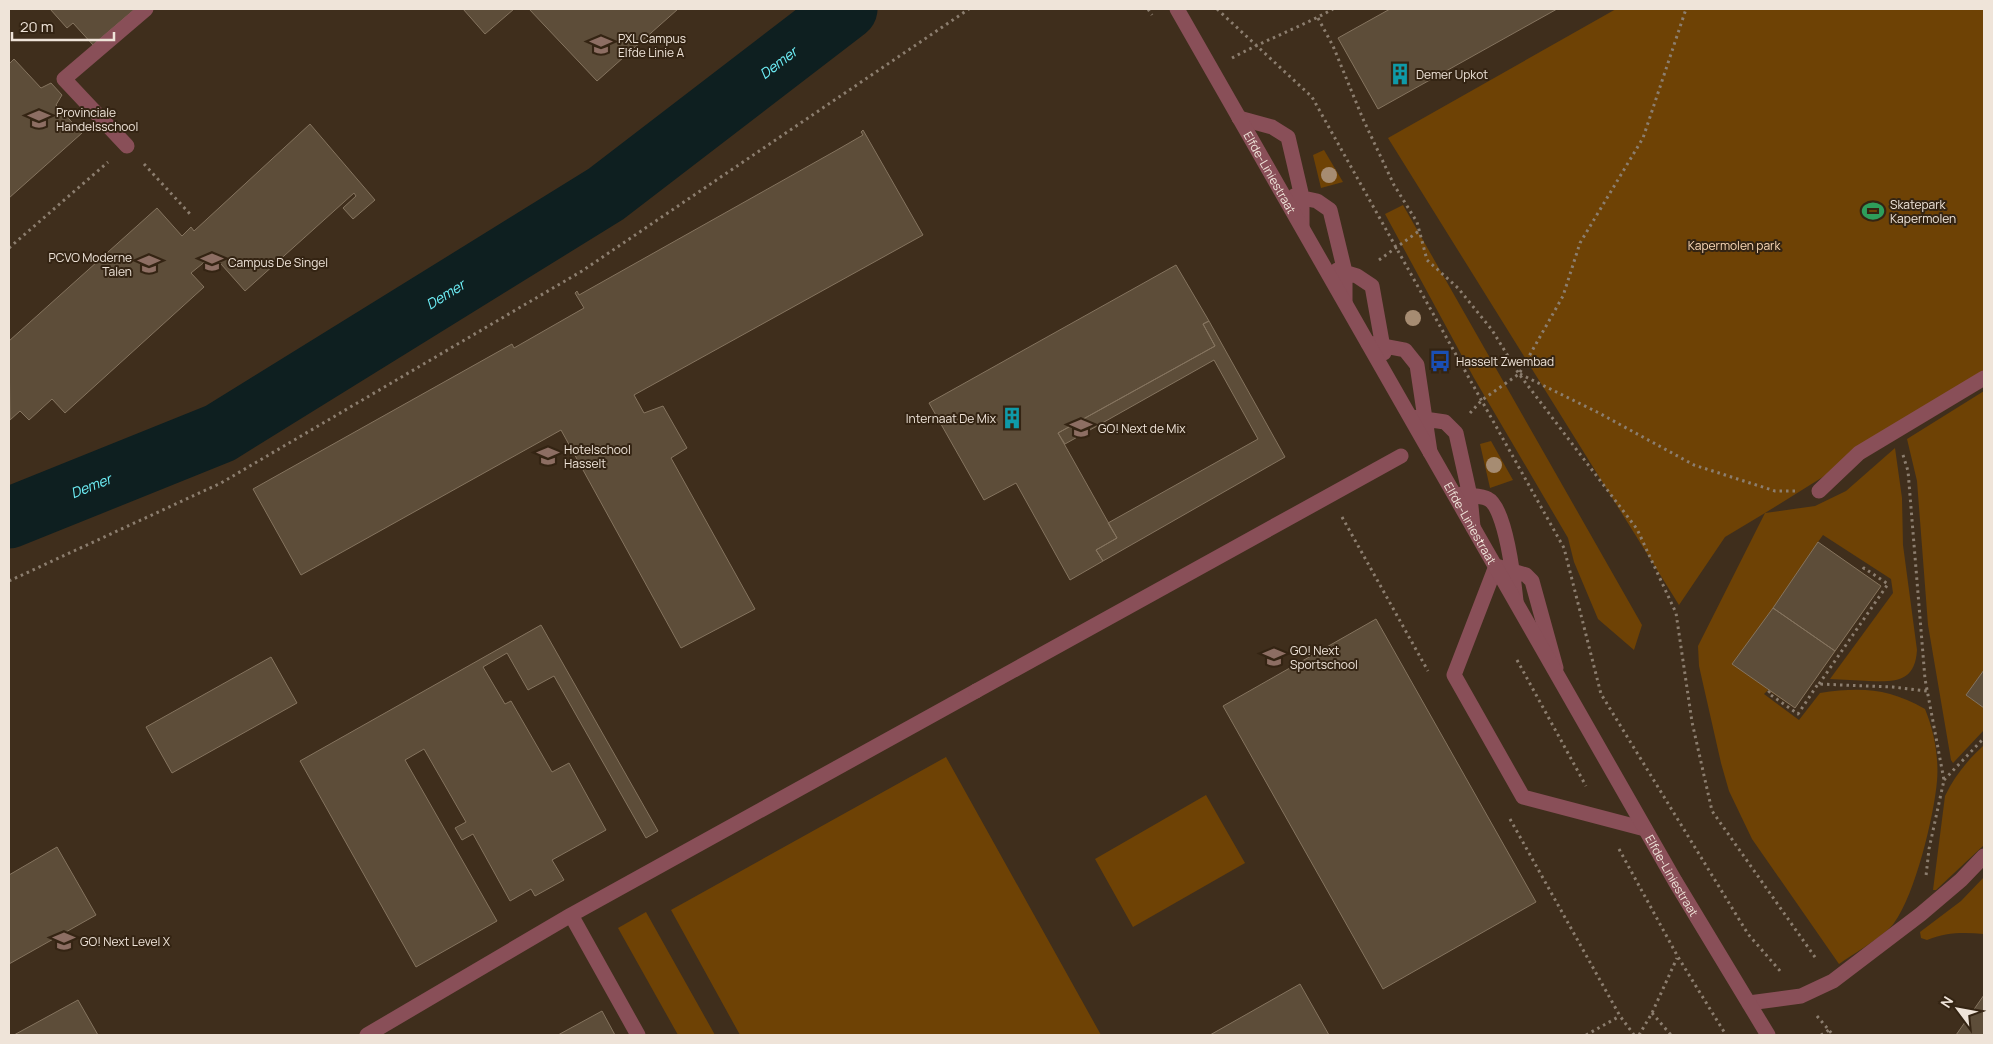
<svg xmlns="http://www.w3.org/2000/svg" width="1993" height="1044" font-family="Manrope,sans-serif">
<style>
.green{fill:#6e4205}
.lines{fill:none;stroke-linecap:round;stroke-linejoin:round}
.river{stroke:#0e1f20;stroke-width:61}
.building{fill:#5d4d39;stroke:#85745f}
.path{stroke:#8c7e6f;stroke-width:3;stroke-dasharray:2.5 4;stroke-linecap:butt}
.lane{stroke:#894f58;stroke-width:15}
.street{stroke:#894f58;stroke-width:15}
.tree{fill:#a68c72}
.labels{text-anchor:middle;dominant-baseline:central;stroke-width:4;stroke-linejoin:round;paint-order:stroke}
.poi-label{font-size:12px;fill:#efe4d9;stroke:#342413;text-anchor:start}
.street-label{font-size:12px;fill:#efe4d9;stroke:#342413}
.park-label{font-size:12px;fill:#fbd9b8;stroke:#342413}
.water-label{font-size:14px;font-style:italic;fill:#6ff1f9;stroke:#342413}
</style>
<rect width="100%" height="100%" fill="#3f2e1c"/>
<path class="green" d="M1616,9H1984V371L1826,475L1765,513L1815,506L1846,491L1895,448L1902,498L1903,545L1917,650C1915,682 1896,682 1869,681C1856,680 1843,680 1830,679L1893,593L1891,579L1823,535L1818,542L1881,586L1795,708L1768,690L1764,694L1799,720L1820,693C1861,687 1888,688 1925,709C1934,731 1939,757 1937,781C1934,816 1915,895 1894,923C1887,934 1852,955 1839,964L1752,839L1729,791L1721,763L1699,666L1698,646L1765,513L1725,537L1679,605L1388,138Z
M1324,150L1343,182L1321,188L1313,155Z
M1403,205L1642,625L1634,650L1598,619L1574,562L1568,538L1474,378L1385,214Z
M1984,391V670L1966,695L1984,708V730L1953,763L1951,760L1928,625L1917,481L1907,439Z
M1491,441L1513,480L1490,488L1480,444Z
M1984,745V845L1936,890H1933L1945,796C1955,775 1968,760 1984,745Z
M946,757L1101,1035H740L671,910Z
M1206,795L1245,863L1133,927L1095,859Z
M1984,877V934C1964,932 1946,932 1927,940L1921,938L1920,932L1961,901Z
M646,912L715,1035H678L618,928Z"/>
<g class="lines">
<path class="river" id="s1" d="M9,518L220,433L606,194L847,9"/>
</g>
<path class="building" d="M50,9H135L93,45L73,23L67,28Z
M463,9H514L485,34Z
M529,9H678L597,81Z
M1390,9H1557L1378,109L1338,38Z
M14,59L41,88L51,83L62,95L56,105L82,133L9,198V64Z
M310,124L375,200L353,219L343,208L356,196L354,193L245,291L213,255L191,273L204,287L65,413L52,399L29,420L20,411L10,420L9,341L157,208L182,236L191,227L194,231Z
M863,130L923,235L634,395L644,413L663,406L687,448L671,458L755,609L681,648L561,430L301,575L253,489L512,344L514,348L584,308L575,293L577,291L579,295L837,150L863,135L861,132Z
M1176,265L1209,321L1203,324L1215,346L1058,433L1117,538L1096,550L1103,561L1070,580L1016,483L984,500L929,403Z
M1209,321L1285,457L1103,561L1096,550L1117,538L1108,523L1258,439L1214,360L1065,444L1058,433L1215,346L1203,324Z
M1818,542L1881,586L1835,651L1773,608Z
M1773,608L1835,651L1795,708L1732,664Z
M1376,619L1536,902L1383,989L1223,706Z
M541,625L658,831L646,838L554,676L528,690L507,653L483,667L505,704L511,701L552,772L569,763L606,830L552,860L564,880L535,896L531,889L510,901L473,834L462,840L455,828L466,822L424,749L405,760L497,921L416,967L300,761Z
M271,657L297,703L172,773L146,727Z
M1984,670V708L1966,695Z
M57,847L96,915L9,964V875Z
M1300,984L1329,1035H1210Z
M1984,995V1035H1956Z
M78,1000L98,1035H14Z
M602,1011L615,1035H558Z"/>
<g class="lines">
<path class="path" d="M1148,9L1152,15
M1217,9L1312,97L1564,548L1601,694L1748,934L1781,972
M1318,18L1333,46L1363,119L1394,185L1417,222L1427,260L1458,288L1492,330L1519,374L1637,529L1676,613L1692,722L1712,811L1817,960
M1232,58C1265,40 1301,27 1333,9
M144,164L190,214
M9,248L108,162
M1379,260L1419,231
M1520,374L1599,413L1694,465L1775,491H1795
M1470,413L1482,400L1519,374L1563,296L1580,243L1643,138L1686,9
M1903,455L1908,471L1925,679L1944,780L1929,849L1926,876
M1342,517L1428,671
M9,581L221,483L582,271L969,9
M1517,660L1586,786
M1819,684L1888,584L1864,568L1861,572
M1770,691L1768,693L1798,714L1818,684L1893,687L1927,691
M1944,780L1984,738
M1510,819L1620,1016L1634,1035
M1619,849L1678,957L1726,1035
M1652,1013L1671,1035
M1817,1016L1833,1035
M1586,1035L1620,1016
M1639,1035L1652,1013L1677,958
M1821,1035L1829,1030"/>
<path class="lane" d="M1239,118L1272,127L1288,137L1302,197V227
M127,146L64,79L146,9
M1294,196L1317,201L1330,210L1345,272V302
M1337,270L1357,276L1372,286L1384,353
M1368,343L1405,350L1417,365L1430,452
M1411,417L1445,422L1456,433L1470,496L1473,527
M1819,491L1859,453L1984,378
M1462,494C1470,496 1481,495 1488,499C1506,507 1514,582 1516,601
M1556,668L1532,581L1526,575L1496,566L1454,675L1523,797L1645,829
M571,915L638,1035
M1749,1003L1801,996L1833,981L1921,914L1961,880L1984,856
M367,1035L571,915L976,691"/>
<g class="street">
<path id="s2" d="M1177,9L1675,881L1768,1035"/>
<path d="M976,691L1401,456"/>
</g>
</g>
<g class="tree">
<circle cx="1329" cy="175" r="8"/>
<circle cx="1413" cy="318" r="8"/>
<circle cx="1494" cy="465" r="8"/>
</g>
<defs>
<g id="university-bare" transform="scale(1.725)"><path d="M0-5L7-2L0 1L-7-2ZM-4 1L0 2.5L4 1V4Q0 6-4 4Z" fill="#8d6e63" stroke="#342413" stroke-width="2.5" paint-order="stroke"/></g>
<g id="building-bare" transform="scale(1.725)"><path d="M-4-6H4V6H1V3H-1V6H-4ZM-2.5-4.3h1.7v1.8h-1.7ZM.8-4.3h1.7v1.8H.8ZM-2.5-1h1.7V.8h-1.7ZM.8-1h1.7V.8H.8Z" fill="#0f9aa8" stroke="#342413" stroke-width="2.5" paint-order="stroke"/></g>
<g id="school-bare" transform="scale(1.725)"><path d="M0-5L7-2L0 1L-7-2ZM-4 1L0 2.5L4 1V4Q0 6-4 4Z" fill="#8d6e63" stroke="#342413" stroke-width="2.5" paint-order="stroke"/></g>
<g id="stadium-bare" transform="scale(1.725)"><path d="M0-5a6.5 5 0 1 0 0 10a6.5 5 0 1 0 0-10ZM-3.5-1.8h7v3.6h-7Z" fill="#2e9e5b" stroke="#342413" stroke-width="2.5" paint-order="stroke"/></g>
<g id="bus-bare" transform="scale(1.725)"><path d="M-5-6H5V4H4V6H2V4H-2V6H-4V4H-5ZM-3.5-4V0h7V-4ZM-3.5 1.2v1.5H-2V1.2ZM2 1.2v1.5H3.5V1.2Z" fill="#1a4fb4" stroke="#342413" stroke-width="2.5" paint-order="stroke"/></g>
</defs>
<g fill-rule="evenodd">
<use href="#university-bare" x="601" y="45"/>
<use href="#building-bare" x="1400" y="74"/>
<use href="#school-bare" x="39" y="119"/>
<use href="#stadium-bare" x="1873" y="211"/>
<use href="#school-bare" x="212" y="262"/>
<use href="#school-bare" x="149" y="264"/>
<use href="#bus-bare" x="1440" y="361"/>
<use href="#building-bare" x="1012" y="418"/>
<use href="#school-bare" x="1081" y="428"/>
<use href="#school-bare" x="548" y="456"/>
<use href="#school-bare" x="1274" y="657"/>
<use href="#school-bare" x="64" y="941"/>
</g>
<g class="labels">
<g class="poi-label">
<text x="618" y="38">PXL Campus<tspan x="618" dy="14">Elfde Linie A</tspan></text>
<text x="1416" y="74">Demer Upkot</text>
<text x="56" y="112">Provinciale<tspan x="56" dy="14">Handelsschool</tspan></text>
<text x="1890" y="204">Skatepark<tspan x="1890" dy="14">Kapermolen</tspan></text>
<text x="132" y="257" text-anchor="end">PCVO Moderne<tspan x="132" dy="14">Talen</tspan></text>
<text x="228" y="262">Campus De Singel</text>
<text x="1456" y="361">Hasselt Zwembad</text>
<text x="996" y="418" text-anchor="end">Internaat De Mix</text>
<text x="1098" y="428">GO! Next de Mix</text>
<text x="564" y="449">Hotelschool<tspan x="564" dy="14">Hasselt</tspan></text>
<text x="1290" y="650">GO! Next<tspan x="1290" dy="14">Sportschool</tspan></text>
<text x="80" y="941">GO! Next Level X</text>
</g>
<g class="street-label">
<text stroke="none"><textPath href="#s2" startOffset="188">Elfde-Liniestraat</textPath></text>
<text stroke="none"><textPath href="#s2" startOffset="592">Elfde-Liniestraat</textPath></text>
<text stroke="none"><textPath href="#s2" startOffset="998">Elfde-Liniestraat</textPath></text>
</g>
<g class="park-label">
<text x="1734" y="245">Kapermolen park</text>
</g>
<g class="water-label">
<text stroke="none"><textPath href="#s1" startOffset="898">Demer</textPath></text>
<text stroke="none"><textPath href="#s1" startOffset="492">Demer</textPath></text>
<text stroke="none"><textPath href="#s1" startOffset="88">Demer</textPath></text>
</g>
</g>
<rect width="1993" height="1044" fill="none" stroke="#efe4d9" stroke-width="20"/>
<g transform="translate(1958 1009) rotate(302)" stroke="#342413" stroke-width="4" paint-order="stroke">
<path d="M0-4L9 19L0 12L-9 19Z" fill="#efe4d9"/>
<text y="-8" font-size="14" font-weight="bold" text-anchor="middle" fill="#efe4d9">N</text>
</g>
<path d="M12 32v8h102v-8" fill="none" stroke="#efe4d9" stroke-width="2.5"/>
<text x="20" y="32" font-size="15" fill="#efe4d9" stroke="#342413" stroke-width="4" paint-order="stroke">20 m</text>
</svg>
